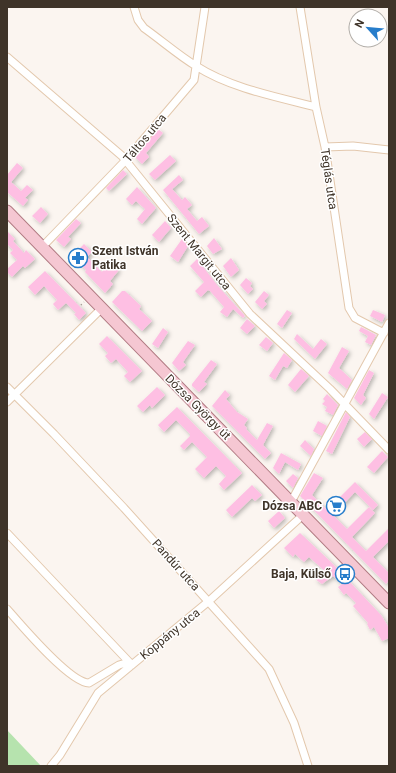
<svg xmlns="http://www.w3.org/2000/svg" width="396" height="773" font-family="Roboto,sans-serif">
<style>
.green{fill:#b6e3ae}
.building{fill:#febfe3;filter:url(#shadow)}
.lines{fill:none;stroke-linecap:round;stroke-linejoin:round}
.street-casing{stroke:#e3c8ad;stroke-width:9}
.primary-casing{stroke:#b17b83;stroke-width:13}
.path{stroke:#9c938b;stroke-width:1.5;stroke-dasharray:1 3;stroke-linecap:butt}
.street{stroke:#fff;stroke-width:7}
.primary{stroke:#f5c7d2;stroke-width:11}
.labels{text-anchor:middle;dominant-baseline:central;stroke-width:3;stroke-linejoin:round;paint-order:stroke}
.street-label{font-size:12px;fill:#3f3429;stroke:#fff}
.poi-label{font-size:12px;font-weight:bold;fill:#3f3429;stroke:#fff;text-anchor:end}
</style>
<defs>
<filter id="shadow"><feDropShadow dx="2" dy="2" stdDeviation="2" flood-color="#0004"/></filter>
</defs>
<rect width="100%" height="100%" fill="#fbf5f0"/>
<path class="green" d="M7,730L41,766H7Z"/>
<path class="building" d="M158,129L163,133L146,153L149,157L142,164L135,157Z
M170,155L176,161L155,180L149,174Z
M17,163L23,168L11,182L21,191L27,185L33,190L25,198L28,200L23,206L7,192V175Z
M123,170L127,174L109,191L106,188Z
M179,175L183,180L172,189L182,200L185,197L192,205L187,209L197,221L202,217L209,226L199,234L163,190Z
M137,187L156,208L142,224L137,219L145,209L136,201L132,205L126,199Z
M41,207L48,214L40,223L32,216Z
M76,219L81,223L68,237L71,239L64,247L56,240Z
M165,221L171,228L159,242L152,235Z
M7,231L15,239L13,241L24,253L26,250L35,259L25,268L23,266L12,277L7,272V269L17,260L10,253L13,250L8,245L7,247Z
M214,238L222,249L213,254L207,246Z
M182,239L188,246L178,262L170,256Z
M84,244L92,252L87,257L102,272L109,262L119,270L110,281L113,284L105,293L85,272L86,270L72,256Z
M231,258L239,270L231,277L223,266Z
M197,259L217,285L245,316L243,318L233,309L227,317L220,312L224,307L210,291L208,290L201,297L195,291L204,282L190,266Z
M45,271L86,313L79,320L74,314L76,313L66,303L58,310L53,304L57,300L44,286L35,295L28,287Z
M246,278L252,283L250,286L253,289L248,294L240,285Z
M122,291H125L141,306L139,309L152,321L142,331L112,302Z
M264,291L269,295L264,301L267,304L262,309L255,302Z
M287,310L292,313L282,328L277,324Z
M373,310L385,315L382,322L370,316Z
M247,319L255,326L247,334L240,328Z
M361,327L376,335L371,345L365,342L368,336L359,331Z
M163,328L168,332L158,348L152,344Z
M297,334L313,349L321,339L327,344L315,359L294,339Z
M107,336L142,371L130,382L124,376L128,372L116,359L111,363L105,356L108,353L99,344Z
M266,337L273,343L267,351L259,345Z
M188,341L195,345L183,362L186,365L179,371L172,363Z
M342,347L349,351L339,368L352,380L347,389L328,373Z
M284,353L292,360L287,368L283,366L275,380L269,376Z
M211,360L217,364L204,382L207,384L199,392L192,386V384Z
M301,369L309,376L295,392L288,385Z
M369,370L374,373L363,395L366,398L361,405L354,398Z
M157,387L165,395L152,408L150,405L143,412L137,406Z
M225,390L230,395L226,399L237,412L248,419L244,425L247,428L246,429L257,440L267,423L273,426L263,445L271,453L265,459L212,406Z
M382,393L388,397L374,419L369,414Z
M327,394L338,405L333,415L325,411L327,407L322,404L325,401L323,399Z
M177,407L242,473L224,490L219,484L226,476L216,466L204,478L195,469L207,457L192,442L184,450L180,446L190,436V434L176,420L164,432L158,425Z
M346,412L350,417L332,454L326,451Z
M318,421L327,426L322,436L313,431Z
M365,432L372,439L364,447L357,439Z
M305,440L314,449L311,456L300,446Z
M382,451L388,457L374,473L367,467Z
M281,453L301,464L298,470L285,462L279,474L273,468Z
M314,473L323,478L312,495L327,510L355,482L378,505L373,510L355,492L333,515L347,529L369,507L375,513L352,537L366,551L389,528V541L373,557L389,573V580L386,584L300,496Z
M293,474L298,478L293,488L286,481Z
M252,485L262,495L255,501L252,498L232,517L226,510Z
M279,511L285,518L274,528L268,521Z
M300,533L331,562L381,615L389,628V638L382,641L374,627L370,630L367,624L368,623L353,606L356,603L346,593L344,595L338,587L342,584L333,576L322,584L315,579L326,572L309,557L304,562L295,554L293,557L284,548Z"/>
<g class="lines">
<g class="street-casing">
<path id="street" d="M134,7L138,20L144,28C161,40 178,55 196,66C230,88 277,97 316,107
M300,7L316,107L325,147L349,308L355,318L384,333
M7,57L122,156L250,314L330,389L389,450
M325,147L353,146L389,150
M42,247L125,161L194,80L205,7
M7,387L54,434L124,508L269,669L294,723L308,766
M7,402L101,309
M291,502L389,323
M7,533L132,665
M7,609C21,625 70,683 89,683L119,665L129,662
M51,766L60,755L98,693L209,601L303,515"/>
</g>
<g class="primary-casing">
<path id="primary" d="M7,211L389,603"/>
</g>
<path class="path" d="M81,305L84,302"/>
<use href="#street" class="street"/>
<use href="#primary" class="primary"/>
</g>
<defs>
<g id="pharmacy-ring" transform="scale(1)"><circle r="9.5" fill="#fff" stroke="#277dcb" stroke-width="1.5"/><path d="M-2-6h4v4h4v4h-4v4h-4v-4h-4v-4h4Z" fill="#277dcb"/></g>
<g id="supermarket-ring" transform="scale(1)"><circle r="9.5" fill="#fff" stroke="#277dcb" stroke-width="1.5"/><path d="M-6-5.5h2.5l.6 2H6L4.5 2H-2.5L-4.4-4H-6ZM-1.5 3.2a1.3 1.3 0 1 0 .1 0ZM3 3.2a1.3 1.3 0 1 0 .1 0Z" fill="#277dcb"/></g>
<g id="bus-ring" transform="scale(1)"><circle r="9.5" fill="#fff" stroke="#277dcb" stroke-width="1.5"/><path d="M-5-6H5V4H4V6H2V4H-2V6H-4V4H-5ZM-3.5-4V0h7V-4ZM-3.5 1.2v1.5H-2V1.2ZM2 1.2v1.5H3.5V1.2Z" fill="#277dcb"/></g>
</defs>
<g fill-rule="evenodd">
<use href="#pharmacy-ring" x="78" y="258"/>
<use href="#supermarket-ring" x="336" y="506"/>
<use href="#bus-ring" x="345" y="574"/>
</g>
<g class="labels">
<g class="street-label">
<text transform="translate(145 138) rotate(-50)">Táltos utca</text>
<text transform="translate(329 179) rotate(82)">Téglás utca</text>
<text transform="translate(199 252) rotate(51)">Szent Margit utca</text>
<text transform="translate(198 407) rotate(45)">Dózsa György út</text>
<text transform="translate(176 565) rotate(48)">Pandúr utca</text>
<text transform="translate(170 634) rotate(-39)">Koppány utca</text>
</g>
<g class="poi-label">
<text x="92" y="251" text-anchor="start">Szent István<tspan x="92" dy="14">Patika</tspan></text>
<text x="322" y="506">Dózsa ABC</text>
<text x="331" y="574">Baja, Külső</text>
</g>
</g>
<rect width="396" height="773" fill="none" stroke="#3f3429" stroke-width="16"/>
<g transform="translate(368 28) rotate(297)"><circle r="19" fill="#ffffff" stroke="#b2aea9"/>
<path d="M0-3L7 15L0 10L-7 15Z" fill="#277dcb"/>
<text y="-6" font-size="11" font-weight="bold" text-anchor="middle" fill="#3f3429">N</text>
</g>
</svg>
